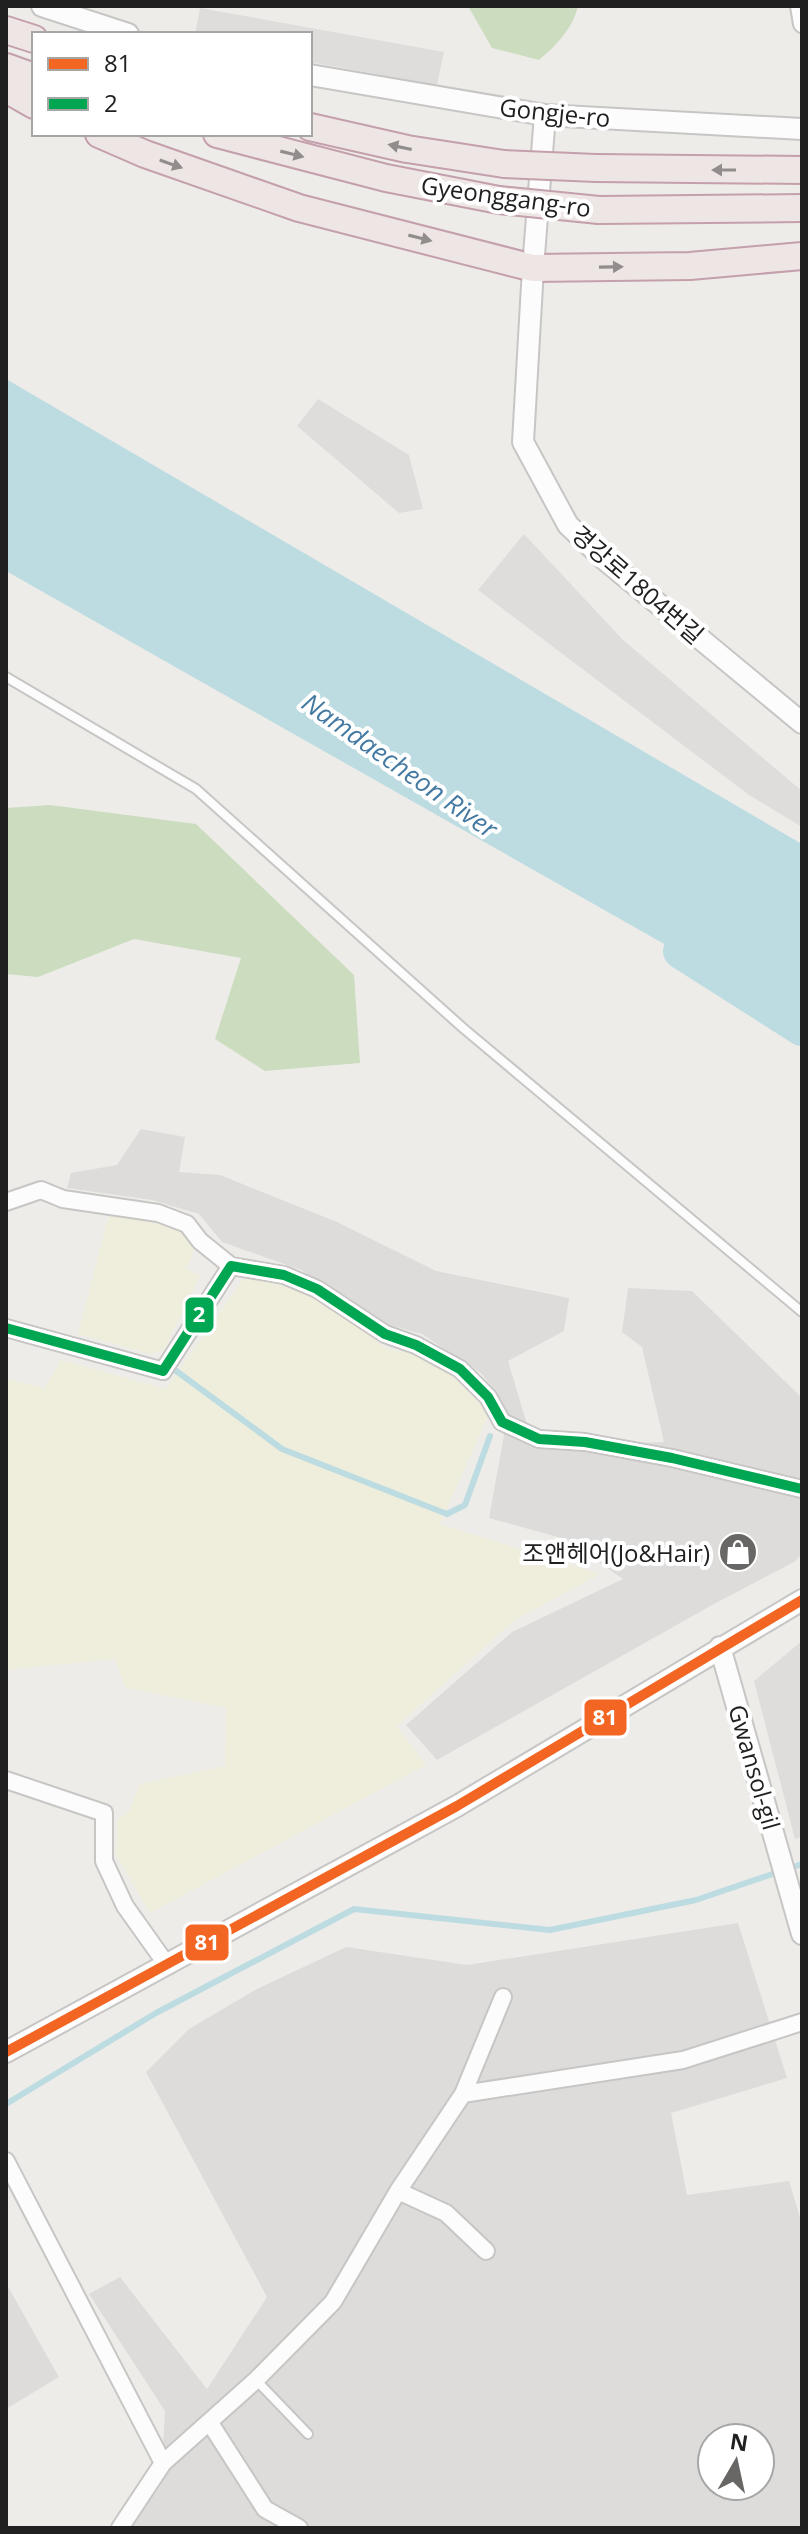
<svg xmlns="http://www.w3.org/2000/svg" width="808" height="2534" font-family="'Open Sans','Noto Sans KR',sans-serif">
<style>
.residential{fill:#dddcda;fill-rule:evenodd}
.farmland{fill:#efeedc}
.forest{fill:#cbddbe}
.parking{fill:#dedddc}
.water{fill:#bcdce1}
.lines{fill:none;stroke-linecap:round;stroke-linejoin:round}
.stream{stroke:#bcdce1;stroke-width:6}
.river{stroke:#bcdce1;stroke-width:36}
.service-casing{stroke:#c7c6c5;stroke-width:12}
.minor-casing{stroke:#c7c6c5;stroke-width:20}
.tertiary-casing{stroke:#c7c6c5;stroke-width:24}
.trunk-casing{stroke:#c49fac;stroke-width:30}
.service{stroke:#fcfcfc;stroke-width:8}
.minor{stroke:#fcfcfc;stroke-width:16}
.tertiary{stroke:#fcfcfc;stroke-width:20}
.trunk{stroke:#eee6e4;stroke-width:26}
.trunk-bridge-casing{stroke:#c49fac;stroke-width:30;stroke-linecap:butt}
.trunk-bridge{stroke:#eee6e4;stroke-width:26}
.bus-1-casing{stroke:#fff;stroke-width:16}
.bus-2-casing{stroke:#fff;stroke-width:16}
.bus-1{stroke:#f26522;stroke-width:10}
.bus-2{stroke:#00a651;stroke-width:10}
.oneway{fill:#918d8c}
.labels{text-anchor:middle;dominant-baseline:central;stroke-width:8;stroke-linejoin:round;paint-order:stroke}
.street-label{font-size:24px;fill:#202020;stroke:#fff}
.poi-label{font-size:24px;fill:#202020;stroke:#fff;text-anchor:end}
.water-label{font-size:26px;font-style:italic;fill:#4479a2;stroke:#fff}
.line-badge{stroke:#fff;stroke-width:3}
.badge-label{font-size:22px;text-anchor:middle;font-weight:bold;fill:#fff}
</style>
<rect width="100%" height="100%" fill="#eeece9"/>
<path class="residential" d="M141,1129L185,1137L179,1172L220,1175L337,1222L436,1271L569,1298L564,1331L508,1361L532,1441L551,1446L664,1442L642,1347L622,1332L628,1288L692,1291L802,1398V1554L794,1562L712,1605L437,1760L406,1725L512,1632L623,1579L565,1539L489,1518L508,1413L482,1374L422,1334L386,1324L301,1270L222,1242L199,1214L152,1200L67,1188L71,1173L117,1165Z
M738,1923L787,2078L671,2113L687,2195L789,2181L802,2224V2528H127L161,2485L165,2411L89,2294L120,2277L207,2389L267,2297L146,2072L189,2029L257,1989L346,1947L467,1965ZM712,2438H760V2486H712Z
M6,2283L59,2377L6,2409Z"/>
<path class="farmland" d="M109,1214L177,1228L194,1249L187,1269L200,1276L164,1350L151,1354L78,1334Z
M243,1279L302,1285L387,1349L429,1357L491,1410L440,1524L600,1574L515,1620L397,1726L426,1765L150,1913L116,1855L118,1819L129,1811L140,1784L225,1766L226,1708L126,1688L115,1659L6,1670V1379L45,1388L61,1360L166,1389Z"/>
<path class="forest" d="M468,6H578C573,28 556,46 539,60L492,48Z
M50,805L196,824L354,975L360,1063L265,1071L215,1039L241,958L134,939L38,977L6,974V808Z"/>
<path class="parking" d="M200,8L444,52L437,85L310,62V34H195Z
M318,399L409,455L423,509L399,513L297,426Z
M524,534L623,640L802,791V827L749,795L478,590Z
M802,1641V1837L795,1839L754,1681Z"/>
<path class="water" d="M6,379L802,844V1022L6,571Z"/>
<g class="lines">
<path class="stream" d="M175,1370L282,1449L447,1514L465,1505L490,1436
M6,2104L156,2013L354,1909L550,1930L696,1900L802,1864"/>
<path class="river" d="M681,951L802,1028"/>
<g class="service-casing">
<path id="service" d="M6,677L196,789L463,1028L802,1312
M256,2380L308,2434"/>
</g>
<g class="minor-casing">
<path id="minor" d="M799,6L802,24
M6,1202L41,1190L63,1199L158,1213L187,1224L200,1241L231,1266
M6,1328L163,1371L231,1266L284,1275L317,1289L385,1334L416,1345L460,1369L488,1397L502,1422L539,1439L585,1442L672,1458L802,1489
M6,1780L104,1813V1861L125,1906L167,1965
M463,2094L503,1997
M6,2161L163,2463
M398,2191L446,2213L486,2251
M210,2423L265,2509L299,2528
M120,2528L163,2463L256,2380L333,2302L398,2191L463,2094L683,2060L802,2022"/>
</g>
<g class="tertiary-casing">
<path id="tertiary" d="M42,6L128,34
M310,75L545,115L802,129
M545,115L533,268L523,442L568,525L604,559L802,723
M720,1647L802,1934
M6,2052L457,1806L802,1600"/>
</g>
<g class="trunk-casing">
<path id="trunk" d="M6,30L34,39
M6,67L34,77
M6,89L34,105
M310,127L407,149L504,164
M99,134L145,154L299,208L533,268L690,266L802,256
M217,134L386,178L499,200
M596,168L802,170
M599,210L802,208"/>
</g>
<use href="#service" class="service"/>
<use href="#minor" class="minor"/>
<use href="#tertiary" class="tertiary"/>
<use href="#trunk" class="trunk"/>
<g class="trunk-bridge-casing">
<path id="trunk-bridge" d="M504,164L596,168
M499,200L599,210"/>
</g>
<use href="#trunk-bridge" class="trunk-bridge"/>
<g class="bus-1-casing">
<path id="bus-1" d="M6,2052L457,1806L802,1600"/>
</g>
<g class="bus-2-casing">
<path id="bus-2" d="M6,1328L163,1371L231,1266L284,1275L317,1289L385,1334L416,1345L460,1369L488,1397L502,1422L539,1439L585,1442L672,1458L802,1489"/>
</g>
<use href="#bus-1" class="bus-1"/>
<use href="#bus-2" class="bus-2"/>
</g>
<defs><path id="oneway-solid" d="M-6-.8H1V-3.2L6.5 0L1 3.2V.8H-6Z" transform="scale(2)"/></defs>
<g class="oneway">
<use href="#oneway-solid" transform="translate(400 147) rotate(-168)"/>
<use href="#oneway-solid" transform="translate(292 154) rotate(14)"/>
<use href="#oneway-solid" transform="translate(171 164) rotate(19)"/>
<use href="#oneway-solid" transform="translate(724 170) rotate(-180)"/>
<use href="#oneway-solid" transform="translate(420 238) rotate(14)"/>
<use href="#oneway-solid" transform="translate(611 267) rotate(-1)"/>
</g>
<defs>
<g id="shop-disc" transform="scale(2)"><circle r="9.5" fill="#686766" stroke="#fff"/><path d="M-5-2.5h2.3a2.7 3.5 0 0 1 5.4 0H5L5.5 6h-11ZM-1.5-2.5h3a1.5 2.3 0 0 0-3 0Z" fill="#fff"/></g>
</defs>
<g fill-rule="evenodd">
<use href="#shop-disc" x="738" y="1552"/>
</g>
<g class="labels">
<g class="street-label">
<text transform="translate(555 112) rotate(6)">Gongje-ro</text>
<text transform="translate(506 196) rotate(8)">Gyeonggang-ro</text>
<text transform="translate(638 584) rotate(41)">경강로1804번길</text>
<text transform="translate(755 1767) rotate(74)">Gwansol-gil</text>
</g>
<g class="poi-label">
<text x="710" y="1552">조앤헤어(Jo&amp;Hair)</text>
</g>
<g class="water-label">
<text transform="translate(400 765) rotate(35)">Namdaecheon River</text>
</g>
</g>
<g class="line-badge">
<rect x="184" y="1296" width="31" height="38" rx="8" fill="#00a651"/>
<rect x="583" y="1698" width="45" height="39" rx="8" fill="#f26522"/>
<rect x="184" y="1923" width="46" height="39" rx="8" fill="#f26522"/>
</g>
<g class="badge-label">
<text x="199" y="1322">2</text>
<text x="605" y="1725">81</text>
<text x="207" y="1950">81</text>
</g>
<rect width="808" height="2534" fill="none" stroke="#202020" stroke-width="16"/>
<rect x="32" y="32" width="280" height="104" fill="#ffffff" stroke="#a6a6a6" stroke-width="2"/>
<rect x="48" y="58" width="40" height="12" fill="#f26522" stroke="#a6a6a6" stroke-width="2"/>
<text x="104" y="72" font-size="24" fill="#202020">81</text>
<rect x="48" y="98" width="40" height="12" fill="#00a651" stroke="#a6a6a6" stroke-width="2"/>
<text x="104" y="112" font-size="24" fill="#202020">2</text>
<g transform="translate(736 2462) rotate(9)"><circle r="38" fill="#ffffff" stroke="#a6a6a6" stroke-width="2"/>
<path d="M0-6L14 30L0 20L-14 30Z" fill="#686766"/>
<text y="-12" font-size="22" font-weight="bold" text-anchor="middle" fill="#202020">N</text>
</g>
</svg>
